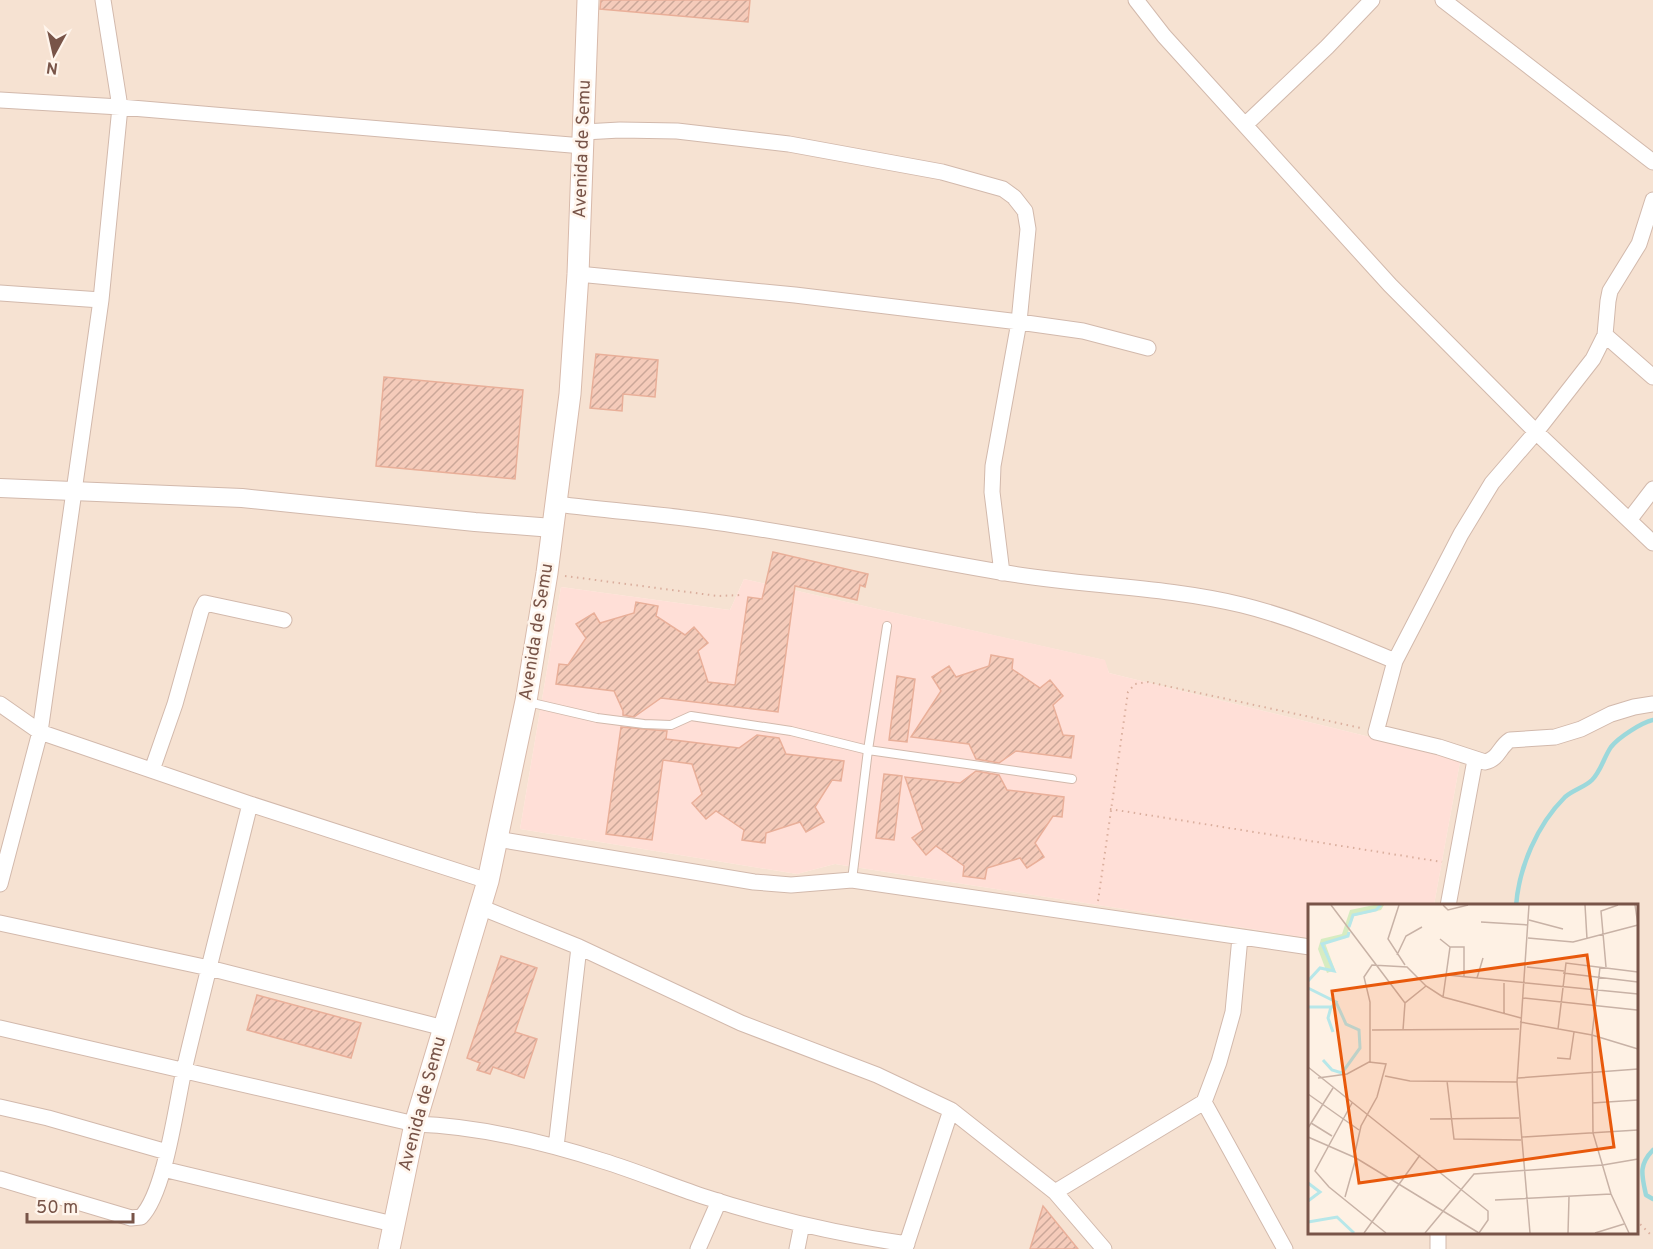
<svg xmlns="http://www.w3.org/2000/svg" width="1653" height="1249" font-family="Overpass,sans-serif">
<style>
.residential{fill:#f6e2d2;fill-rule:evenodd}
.commercial{fill:#ffdfd7}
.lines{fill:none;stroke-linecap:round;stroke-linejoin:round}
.stream{stroke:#9cd8db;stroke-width:4.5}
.building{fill:url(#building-hatch);stroke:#e9af99;stroke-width:1.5}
.service-casing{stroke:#d2b9ac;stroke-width:10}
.minor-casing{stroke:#d2b9ac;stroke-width:17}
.tertiary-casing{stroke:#d2b9ac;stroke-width:20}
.secondary-casing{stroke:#d8baab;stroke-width:23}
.path{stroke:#daae9d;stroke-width:2;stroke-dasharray:1.5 4.5;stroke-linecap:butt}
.service{stroke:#fff;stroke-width:8}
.minor{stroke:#fff;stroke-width:15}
.tertiary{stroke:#fff;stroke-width:18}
.secondary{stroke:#fff;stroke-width:21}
.labels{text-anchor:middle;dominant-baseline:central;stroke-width:5;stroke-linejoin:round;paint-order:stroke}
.street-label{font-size:18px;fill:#785448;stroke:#fff5ec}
.inset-river{fill:none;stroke:#b7e7e9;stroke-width:3}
.inset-road{fill:none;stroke:#c8b2a6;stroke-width:1.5}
.view{fill:#e8590c;fill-opacity:0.15;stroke:#e8590c;stroke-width:3}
.inset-edge{fill:none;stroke:#785448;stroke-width:3}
</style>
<defs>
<pattern id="building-hatch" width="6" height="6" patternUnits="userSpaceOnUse" patternTransform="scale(1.5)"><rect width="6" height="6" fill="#f5cbba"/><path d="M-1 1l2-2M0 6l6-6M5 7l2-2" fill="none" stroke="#cba799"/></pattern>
</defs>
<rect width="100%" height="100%" fill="#fef1e4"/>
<path class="residential" d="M0,0H1653V1249H0ZM744,579L1104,660L1109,673L1419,749L1460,762L1434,905L1636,906V1232H1310L1309,938L835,864L797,874L520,829L561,587L730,610Z"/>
<path class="commercial" d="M744,579L1105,660L1109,673L1419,749L1460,762L1434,905L1310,906L1309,938L835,864L797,874L520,829L561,587L730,610Z"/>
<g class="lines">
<path class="stream" d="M1516,906C1519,867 1537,825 1565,797C1573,790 1585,787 1592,780C1601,771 1604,757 1611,747C1619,737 1641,723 1653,720
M1653,1150C1638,1165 1642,1176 1646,1195L1653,1199"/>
</g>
<path class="building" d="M601,0H750L748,22L600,9Z
M596,354L658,360L655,397L623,394L622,411L590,408Z
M384,377L523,390L515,479L376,466Z
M773,552L868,574L865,587L860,585L857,600L795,586L778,712L661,698L634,717L623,715V711L614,691L556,684L559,664L568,665L586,638L576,624L594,613L600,623L634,613L636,602L658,606L656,616L685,635L694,627L708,643L698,651L708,682L735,685L748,597L762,599Z
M991,655L1013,659L1012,669L1040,688L1050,680L1063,696L1053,705L1063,735L1074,736L1071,758L1016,751L999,763L976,759L969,744L911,737L941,691L932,677L949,666L956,677L989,666Z
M897,676L915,679L907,742L889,740Z
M621,727L667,731L666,739L739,748L757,735L779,738L786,754L844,761L841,781L832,780L815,807L824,822L806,832L800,822L766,833L765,843L742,840L744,830L716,811L706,819L692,803L702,794L692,764L663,760L652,840L606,834Z
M976,771L999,775L1007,790L1064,797L1062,817L1053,816L1035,843L1044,857L1027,868L1020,858L987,868L985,879L963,876L964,866L936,846L926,855L912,838L923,830L905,777L960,783Z
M884,774L902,776L894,840L876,838Z
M501,956L537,968L515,1032L537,1039L524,1078L493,1067L490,1074L477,1070L480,1063L467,1058Z
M257,995L361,1023L351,1058L247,1030Z
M1043,1206L1078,1249H1030Z"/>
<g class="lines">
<g class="service-casing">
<path id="service" d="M528,702L597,718L644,724L671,725L691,716L791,731L868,750L1072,779
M852,880L868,750L887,626"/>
</g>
<g class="minor-casing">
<path id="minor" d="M1136,0L1164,36L1390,285L1536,432L1653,543
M1443,0L1653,162
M0,100L120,107L583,146
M1245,125L1327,47L1372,0
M584,132L620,130L677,131L789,144L942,172L1003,189L1014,197L1025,211L1028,229L1019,322L993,466L992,492L1002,573
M1653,200L1639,244L1610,291L1608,301L1605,335L1593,359L1536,432L1492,483L1461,534L1395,661L1376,732L1439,747L1485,762C1499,759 1499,747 1510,740L1555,737L1581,729L1611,714L1634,707L1653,704
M578,274L795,295L1019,322L1083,331L1148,348
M0,293L101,300
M1605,335L1653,377
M557,504C609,511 662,514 714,522C810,535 905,556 1000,572C1080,586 1163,586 1242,605C1295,618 1345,640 1395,661
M1630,519L1653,489
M0,704L40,732L250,804L488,881
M152,770L175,704L201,611L205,603L284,620
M497,839L754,882L791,885L852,880L1310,947
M0,884L40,732L101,300L120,107L103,0
M1448,906L1475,760
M480,907L579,947L741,1023L877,1075L951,1110L1055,1192L1104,1249
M0,923L209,968L444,1028
M0,1028L415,1124C477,1126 544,1142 603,1161C636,1171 669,1185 702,1196C769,1218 837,1234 907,1244
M1204,1102L1285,1249
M0,1107L48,1118L167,1152
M556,1147L579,947
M163,1169L393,1224
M0,1179L131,1218L141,1217C165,1193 176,1106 184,1070C205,981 228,893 250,804
M1055,1192L1204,1102L1219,1062L1233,1012L1240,937
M1438,1232V1249
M698,1249L719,1201
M797,1249L802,1224
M905,1249L951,1110"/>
</g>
<g class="tertiary-casing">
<path id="tertiary" d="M0,488L242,498L475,522L553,528"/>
</g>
<g class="secondary-casing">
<path id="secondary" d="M389,1249L415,1124L488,881L526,701L547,573L570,394L578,274L588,0"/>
</g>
<path class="path" d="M565,576L718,596L742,595
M1110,809L1442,862
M1098,901L1128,692L1135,684L1148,682L1361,728
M1636,1220L1653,1237"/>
<use href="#service" class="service"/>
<use href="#minor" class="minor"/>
<use href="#tertiary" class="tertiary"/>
<use href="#secondary" class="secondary"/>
</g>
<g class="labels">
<g class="street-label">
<text transform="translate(583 149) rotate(-88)">Avenida de Semu</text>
<text transform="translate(537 632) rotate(-81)">Avenida de Semu</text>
<text transform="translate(423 1104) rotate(-75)">Avenida de Semu</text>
</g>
</g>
<g transform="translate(1308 904)">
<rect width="330" height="330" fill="#fef1e4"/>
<path d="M66,1H76L73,6L46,12L38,34L17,39L27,66L19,69L10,45L13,35L34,30L42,6Z" fill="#d7ecc1"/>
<path class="inset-river" d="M41,23L45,11L68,6L73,1M0,77L12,64L26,67L14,40L40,32L41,28M0,84L28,98L24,103H0M23,103L20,114L25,128M15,156L24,166L34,169L52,144L51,126L38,120L28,98M0,279L12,288L0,297M0,318L29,313L46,329"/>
<path class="inset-road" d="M23,1L97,99M91,1L80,35L97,61M135,1L140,6L160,1M221,1L209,178L222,329M277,1L279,35M327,1L330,21M221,16L255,25M173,18L220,21M220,34L265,38L330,21M132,35L142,43L135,93M142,43H156V72M89,51L98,32L114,23M219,63L256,67M292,63L284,131L285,229L303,290L321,329M298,63L293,7L310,1M255,69L330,78M139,71L330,90M169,74L175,54M196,79V110M215,94L329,106M212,118L284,131L330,145M250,125L258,59L330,68M64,126L211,125M95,126L97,99L118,82M249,154L262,155L266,128M62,158V98L56,73L64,61L99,63L118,82L135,93L213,114M0,163L180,307V316L171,329M77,172L102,177L209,178M10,174L39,170L61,158L78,160L69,193L53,222L46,253M210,174L330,165M139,177L146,235L213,236M0,190L51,226M44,199L7,267L21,283L78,329M284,199L330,196M122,215L211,214M3,219L24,232M0,224L25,184M0,233L48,254L171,329M214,233L330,226M37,293L48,254M187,296L303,290M56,329L112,251M117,329L166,270L295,261L330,255M260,329L261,293M287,329L316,320"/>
<path class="view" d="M279,51L306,243L51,279L24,87Z"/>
<rect width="330" height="330" class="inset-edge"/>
</g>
<g transform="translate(54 54) rotate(188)" stroke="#fff5ec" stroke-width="4.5" paint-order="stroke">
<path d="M0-4.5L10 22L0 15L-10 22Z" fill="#785448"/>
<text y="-9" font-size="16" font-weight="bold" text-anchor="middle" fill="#785448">N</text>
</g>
<path d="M27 1213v9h106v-9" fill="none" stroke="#785448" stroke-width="3"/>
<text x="36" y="1213" font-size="18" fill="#785448" stroke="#fff5ec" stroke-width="4.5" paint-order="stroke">50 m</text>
</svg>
